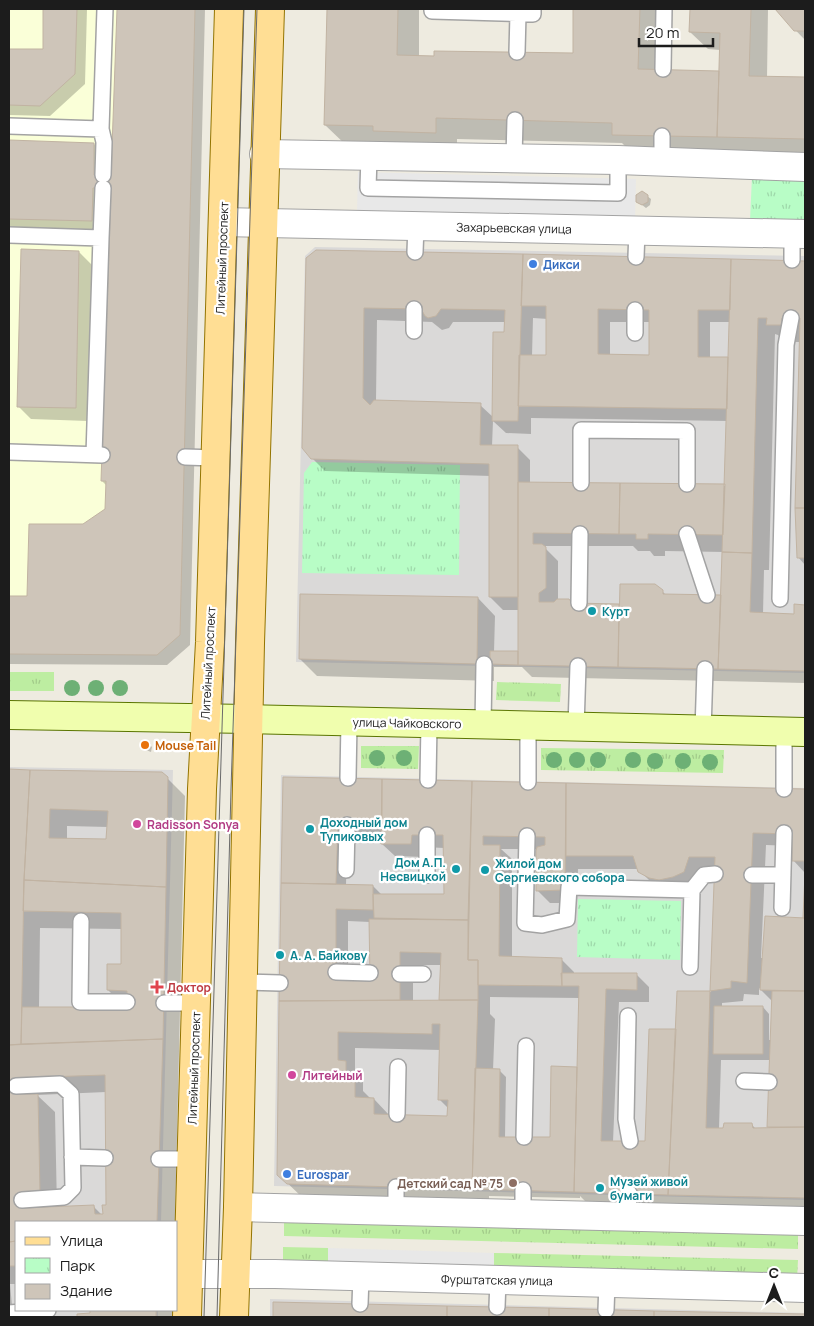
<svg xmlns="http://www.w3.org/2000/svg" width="814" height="1326" font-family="Manrope,sans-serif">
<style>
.residential{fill:#dad9d8}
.education{fill:#faffd8}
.grass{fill:url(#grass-tufts)}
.park{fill:url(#park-tufts)}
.parking{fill:#e8e8e8}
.shadow{fill:#0003;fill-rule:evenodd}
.building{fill:#cec5b9;stroke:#c1b3a2;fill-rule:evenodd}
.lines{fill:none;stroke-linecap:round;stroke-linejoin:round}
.lane-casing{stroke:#a3a3a3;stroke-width:18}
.street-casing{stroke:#a3a3a3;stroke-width:30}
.secondary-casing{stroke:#5a7500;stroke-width:30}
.primary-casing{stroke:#937400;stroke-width:30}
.lane{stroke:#fff;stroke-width:15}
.street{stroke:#fff;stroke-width:28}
.secondary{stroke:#f0feae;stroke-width:28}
.primary{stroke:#ffde94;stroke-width:28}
.tram{stroke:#6a6a6a;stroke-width:1}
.tree{fill:#6db075}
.shop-dot{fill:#3f7fe0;stroke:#fff;stroke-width:2}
.culture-dot{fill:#0f9aa8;stroke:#fff;stroke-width:2}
.food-dot{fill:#e8710a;stroke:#fff;stroke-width:2}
.hotel-dot{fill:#d1479c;stroke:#fff;stroke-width:2}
.health-dot{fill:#e0444e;stroke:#fff;stroke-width:2}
.education-dot{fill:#8d6e63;stroke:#fff;stroke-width:2}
.labels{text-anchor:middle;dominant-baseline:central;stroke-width:4.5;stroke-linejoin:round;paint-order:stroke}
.street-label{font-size:12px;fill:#1c1c1c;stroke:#fff}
.shop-label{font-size:12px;font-weight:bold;fill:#366cbe;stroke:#fff;text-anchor:start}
.culture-label{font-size:12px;font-weight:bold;fill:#0d838f;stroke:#fff;text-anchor:start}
.food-label{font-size:12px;font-weight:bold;fill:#c56008;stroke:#fff;text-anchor:start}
.hotel-label{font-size:12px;font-weight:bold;fill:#b23c85;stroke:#fff;text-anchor:start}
.health-label{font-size:12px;font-weight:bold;fill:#be3a42;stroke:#fff;text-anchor:start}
.education-label{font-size:12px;font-weight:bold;fill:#785e54;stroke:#fff;text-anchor:end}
</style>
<defs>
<pattern id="grass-tufts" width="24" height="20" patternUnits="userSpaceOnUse" patternTransform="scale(1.25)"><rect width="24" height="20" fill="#bdeda1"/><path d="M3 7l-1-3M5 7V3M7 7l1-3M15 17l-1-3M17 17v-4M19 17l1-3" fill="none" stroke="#a2cb8a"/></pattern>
<pattern id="park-tufts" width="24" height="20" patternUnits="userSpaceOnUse" patternTransform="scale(1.25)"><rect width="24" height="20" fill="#b8fdc6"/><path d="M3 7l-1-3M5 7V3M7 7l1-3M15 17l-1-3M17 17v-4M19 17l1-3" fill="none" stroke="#9ed8aa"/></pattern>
</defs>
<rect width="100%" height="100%" fill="#eeebe0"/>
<path class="residential" d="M315,247L805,256V673L296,662L305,256Z
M9,767L173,770L161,1222H16V1310H158V1317H9Z
M281,775L805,788V1200L274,1186Z
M270,1299L805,1313V1317H270Z"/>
<path class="education" d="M9,9H195L180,635L157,655L9,654Z"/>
<path class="grass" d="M9,672H54V691H9Z
M497,682L561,684L560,702L496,700Z
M361,746H419L418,769L361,768Z
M541,748L724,750L723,773L541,770Z
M284,1217L798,1230V1249L284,1236Z
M283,1247L328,1248V1267L283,1266Z
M494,1253L798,1260L797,1279L494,1271Z"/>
<path class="park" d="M752,176L805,177V222L750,221Z
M312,462L460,465L459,575L302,573L304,473Z
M578,899L681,901L680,960L577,957Z"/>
<path class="parking" d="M358,172L636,179L635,219L357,212Z
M328,1248L494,1253V1271L328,1267Z"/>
<path class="shadow" d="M44,9H87L85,84L50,116L9,115V50H44Z
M118,9H205L190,645L167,665L9,664V597H28L84,525L106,510L107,486L102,481L112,198L103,197L102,230L9,228V142L94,144L104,154L103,176L112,177Z
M328,9H419V57L574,54L575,9H661L660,71L720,72V50L708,49L690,32L691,9H768L767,78H805V156H635L622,143L457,139V154L347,146L325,125Z
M776,9H805V40L776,10Z
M647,196L651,199L650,205L646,208L637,201Z
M317,251L805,262V565L798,557L801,342H785L778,335L775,334L769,570H764L763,614L795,615V606H805V683L532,677L522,667H494V681L317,676L300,659L478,598L495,616L494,652H519V610H503L490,597L491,476L325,471L312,458ZM533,318L548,319L547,357L532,356ZM377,320L432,322L442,330L449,328L453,322H506V333L493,417L480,405L376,401ZM610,322H650V356L610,355ZM710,322H730L729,358H710ZM531,418L728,421L726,486L530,483V460L517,447L492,446L493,421L506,433L531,434ZM545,546H633L638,551H650L654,556H665V551L724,552L722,597L667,596L662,591L620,605L573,604L558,600V561L545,548Z
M79,252L92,265L88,421L31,419L18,406Z
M144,742L149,744L152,747L151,752L146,750L143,747Z
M9,771L162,773L185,796L175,1222H16V1284H10L13,1317H9ZM67,826L108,827V840L67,839ZM40,928L122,929V966L108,990L126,1008H39ZM106,1092L107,1206L104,1217L94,1207L57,1208L55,1112L37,1095Z
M284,778L805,790V873L793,860V846L766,845L761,958H763L766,917L805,919V1210L588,1204L580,1196V1198L489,1196V1206L306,1201L278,1174ZM347,835H383L382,844L395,856L424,857V847L444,848L445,895H382L373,886H346ZM501,849H538L537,890L550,903H577L578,869H638L653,884H697L715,869L711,992H679L677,1030L646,1142H613L619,1002H649V987L636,974H574V972L561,959L512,957V859ZM348,921L370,922L372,980H348ZM413,965H442L441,1001L413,1002ZM759,988L773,1002L772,1040H769V1014L763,1007H722V1003L743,1001L744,994L759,995ZM490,997L580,998L578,1068H552L551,1138H505L506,1077L499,1070H493L495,1019L490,1014ZM355,1048L441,1050L440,1100L449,1109V1117L390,1116L374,1099H371L363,1091V1080L355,1071ZM721,1060H771L768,1127L770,1129H756L751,1124L719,1129Z
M274,1303L805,1315V1317H274Z
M92,1310H173V1317H78V1315H91Z"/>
<path class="building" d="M43,9H77L75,74L40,106L9,105V49H43Z
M117,9H195L180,635L157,655L9,654V596H27L29,524H83L105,509L106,481H101L111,188H93L92,221L9,219V140L94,143V175H111Z
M327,9H398L397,55L434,56V51L573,53V9H640L638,69L719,71L717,137L612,135V123L436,118V133L373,131V126L324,125Z
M690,9H751L749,76L805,77V139L717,137L720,33L689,32Z
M775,9H805V31H794Z
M642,191L648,195V202L642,205L636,202V195Z
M21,249L79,251L76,408L17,407Z
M316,250L523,254L518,421H492L493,332H504L505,310L441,309L436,316L428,318L425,316L421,309L364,308L363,398L370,405L374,400L481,403L480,445H518V597H489V464L311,459L302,448L306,258Z
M523,254L731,259L730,310H698V357H728L727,409L518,406L519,355H546V306H521ZM598,309L649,310V355L598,354Z
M731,259L805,261V508H795L800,318H782V325H766L767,318H758L752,553L722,552Z
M518,482L620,483L619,534L533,533V544H542L546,547V588L539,593V602H554L557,599H569L572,603L619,604L618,667L518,665Z
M620,483L725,484L723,535L648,534V539H636V534H619Z
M795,508H805V558H797Z
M722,552L752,553L750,612L794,614V604L805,605V671L718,669Z
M620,584H655L663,590V594L721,595L718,669L618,667Z
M300,594L478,597L477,664L299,659Z
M490,651H518V665L490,664Z
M141.5 745a4.5 4.5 0 1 1 9 0a4.5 4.5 0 1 1-9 0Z
M9,769L30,770L24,880L21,1044L9,1045Z
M30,770L162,772L168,777L166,887L24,880ZM50,809L108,811L106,839L49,838Z
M283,777L382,779V826L338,825L336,884L281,883Z
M382,779L472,781L468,920L374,918L373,894H444L443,835H412L411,844H381Z
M472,781L566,783L565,890L536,891V851L537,847L545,845V837L483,836V845H500L499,956L562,958V986L478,985V960H468Z
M566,783L805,789V861H792V834L753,833L747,983L731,981V988L710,991L715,857H689L684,872L673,877L659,880L649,878L638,872L633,856H566Z
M805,874V918H803Z
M24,880L166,887L163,1039L21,1044L22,1007H127V991L107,990V964H121V913L23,911Z
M281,883L373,885V910L336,909V972L370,979L369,919L468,920V960H478V1000H439L441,953L400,952V1000L279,1001Z
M765,916L805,918V991L760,990Z
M561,973H637V990L606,989L601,1141H645L649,1029H676L668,1195L574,1192L579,986H562Z
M677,991H710L706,1128H723L724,1123H752L753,1128L805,1127V1198L668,1195Z
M772,991H805V1127H767Z
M478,1000L472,1189L287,1184L277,1175L279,1001ZM432,1024H440L438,1100H448L447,1116L374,1114V1098L355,1097V1081H346V1061L338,1060V1032L432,1034Z
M714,1006H763V1054H713Z
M163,1039L157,1222H16V1241L9,1242V1045ZM105,1075L106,1205H102L103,1214H95L94,1205L22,1208V1192H40L38,1094H16V1078Z
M551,1066L577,1067L574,1192L472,1189L475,1068L500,1069L499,1137H550Z
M16,1241V1266H9V1242Z
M273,1302L447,1306V1317H273Z
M447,1306L549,1308V1317H447Z
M549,1308L654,1311V1317H549Z
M90,1310H156V1317H77V1314L90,1313Z
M654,1311L805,1314V1317H654Z"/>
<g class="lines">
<g class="lane-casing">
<path id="lane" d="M432,9V11L533,14V9
M517,52L518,14
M663,69L664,9
M9,126L101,129L105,9
M101,129L104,142L103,175
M369,156L368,188L618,193V160
M514,158L515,120
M662,162V136
M9,235L101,238L94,455
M101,238L103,188
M415,252L416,226
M636,257L637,231
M792,260V234
M414,331V309
M635,333V310
M9,452L102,455
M185,457L215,458
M581,483V430L687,431V484
M687,534L707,595
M780,599L786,345L791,318
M579,603L580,534
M483,725L484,664
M576,727L578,666
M703,730L705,669
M784,732V789
M348,778L349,722
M428,780L429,724
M528,782V726
M527,836L525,923L542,925L567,919L569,887L692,890L704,875L715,874
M346,870L347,825
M427,875V835
M752,875H783
M782,908L784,833
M81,921L80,1002H127
M690,967L692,890
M336,972L370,973
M400,974H423
M242,982L280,983
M164,1003H196
M628,1016L626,1119L630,1141
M744,1081L769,1082
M16,1086L60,1084L71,1094L73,1188L64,1197L22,1200
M397,1114L398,1067
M524,1137L526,1046
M72,1157L105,1158
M159,1159H191
M396,1211V1187
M523,1214V1190
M628,1217L629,1193
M360,1304L361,1277
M497,1307L498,1280
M606,1310L607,1283
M9,1313L48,1310"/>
</g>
<g class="street-casing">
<path id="street" d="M264,154L618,160L805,167
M223,222L805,234
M238,1207L805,1221
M188,1274H275L805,1288"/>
</g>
<g class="secondary-casing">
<path id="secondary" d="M9,715L248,719L805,732"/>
</g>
<g class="primary-casing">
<path id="primary" d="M187,1317L202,789L210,642L229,9
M234,1317L238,1207L250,643L270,9"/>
</g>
<use href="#lane" class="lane"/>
<use href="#street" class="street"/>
<use href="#secondary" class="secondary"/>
<use href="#primary" class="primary"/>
<path class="tram" d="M204,1317L244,9
M217,1317L231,789L257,9"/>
</g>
<g class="tree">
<circle cx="72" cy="688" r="8"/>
<circle cx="96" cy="688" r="8"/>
<circle cx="120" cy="688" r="8"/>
<circle cx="377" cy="758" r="8"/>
<circle cx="404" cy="758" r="8"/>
<circle cx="554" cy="760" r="8"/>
<circle cx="577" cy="760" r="8"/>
<circle cx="598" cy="760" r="8"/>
<circle cx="633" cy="760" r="8"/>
<circle cx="655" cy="761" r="8"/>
<circle cx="683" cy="761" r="8"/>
<circle cx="710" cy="762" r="8"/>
</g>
<g class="shop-dot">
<circle cx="533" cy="264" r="5"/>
<circle cx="287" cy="1174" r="5"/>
</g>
<g class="culture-dot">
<circle cx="592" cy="611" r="5"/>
<circle cx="310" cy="829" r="5"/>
<circle cx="456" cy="869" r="5"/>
<circle cx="485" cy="870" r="5"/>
<circle cx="280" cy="955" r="5"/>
<circle cx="600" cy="1188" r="5"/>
</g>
<circle class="food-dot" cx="145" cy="745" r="5"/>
<g class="hotel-dot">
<circle cx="137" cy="824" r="5"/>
<circle cx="292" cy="1075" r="5"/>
</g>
<path class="health-dot" d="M154.5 979.5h5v5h5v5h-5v5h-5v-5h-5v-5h5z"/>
<circle class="education-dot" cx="513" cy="1183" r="5"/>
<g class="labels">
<g class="street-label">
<text transform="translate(514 228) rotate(1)">Захарьевская улица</text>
<text transform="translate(222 258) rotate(-88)">Литейный проспект</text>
<text transform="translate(208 663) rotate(-87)">Литейный проспект</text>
<text transform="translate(407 723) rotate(1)">улица Чайковского</text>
<text transform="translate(194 1068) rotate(-88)">Литейный проспект</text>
<text transform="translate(497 1280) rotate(1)">Фурштатская улица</text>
</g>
<g class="shop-label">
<text x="543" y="264">Дикси</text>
<text x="297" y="1174">Eurospar</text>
</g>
<g class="culture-label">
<text x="602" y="611">Курт</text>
<text x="320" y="822">Доходный дом<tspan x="320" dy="14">Тупиковых</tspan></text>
<text x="446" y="862" text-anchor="end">Дом А.П.<tspan x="446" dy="14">Несвицкой</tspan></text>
<text x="495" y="863">Жилой дом<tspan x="495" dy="14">Сергиевского собора</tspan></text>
<text x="290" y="955">А. А. Байкову</text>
<text x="610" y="1181">Музей живой<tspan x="610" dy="14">бумаги</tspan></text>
</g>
<g class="food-label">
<text x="155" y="745">Mouse Tail</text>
</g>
<g class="hotel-label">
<text x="147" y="824">Radisson Sonya</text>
<text x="302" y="1075">Литейный</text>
</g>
<g class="health-label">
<text x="167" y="987">Доктор</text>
</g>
<g class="education-label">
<text x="503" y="1183">Детский сад № 75</text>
</g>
</g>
<rect width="814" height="1326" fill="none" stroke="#1c1c1c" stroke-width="20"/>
<rect x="15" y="1221" width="162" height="90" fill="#ffffff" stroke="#a4a4a4"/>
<rect x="25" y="1237" width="25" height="8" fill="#ffde94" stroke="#a4a4a4"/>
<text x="60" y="1246" font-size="15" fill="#1c1c1c">Улица</text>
<rect x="25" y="1258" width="25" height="15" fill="url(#park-tufts)" stroke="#a4a4a4"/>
<text x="60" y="1271" font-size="15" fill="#1c1c1c">Парк</text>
<rect x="25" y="1284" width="25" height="15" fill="#cec5b9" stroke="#a4a4a4"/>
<text x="60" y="1296" font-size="15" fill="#1c1c1c">Здание</text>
<g transform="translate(774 1286)" stroke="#ffffff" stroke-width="4" paint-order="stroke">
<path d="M0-4L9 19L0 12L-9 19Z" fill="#1c1c1c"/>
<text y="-8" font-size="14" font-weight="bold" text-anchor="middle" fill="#1c1c1c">С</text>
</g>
<path d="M639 38v8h74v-8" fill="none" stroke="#1c1c1c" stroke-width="2.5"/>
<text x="646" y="38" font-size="15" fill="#1c1c1c" stroke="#ffffff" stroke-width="4" paint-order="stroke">20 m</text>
</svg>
